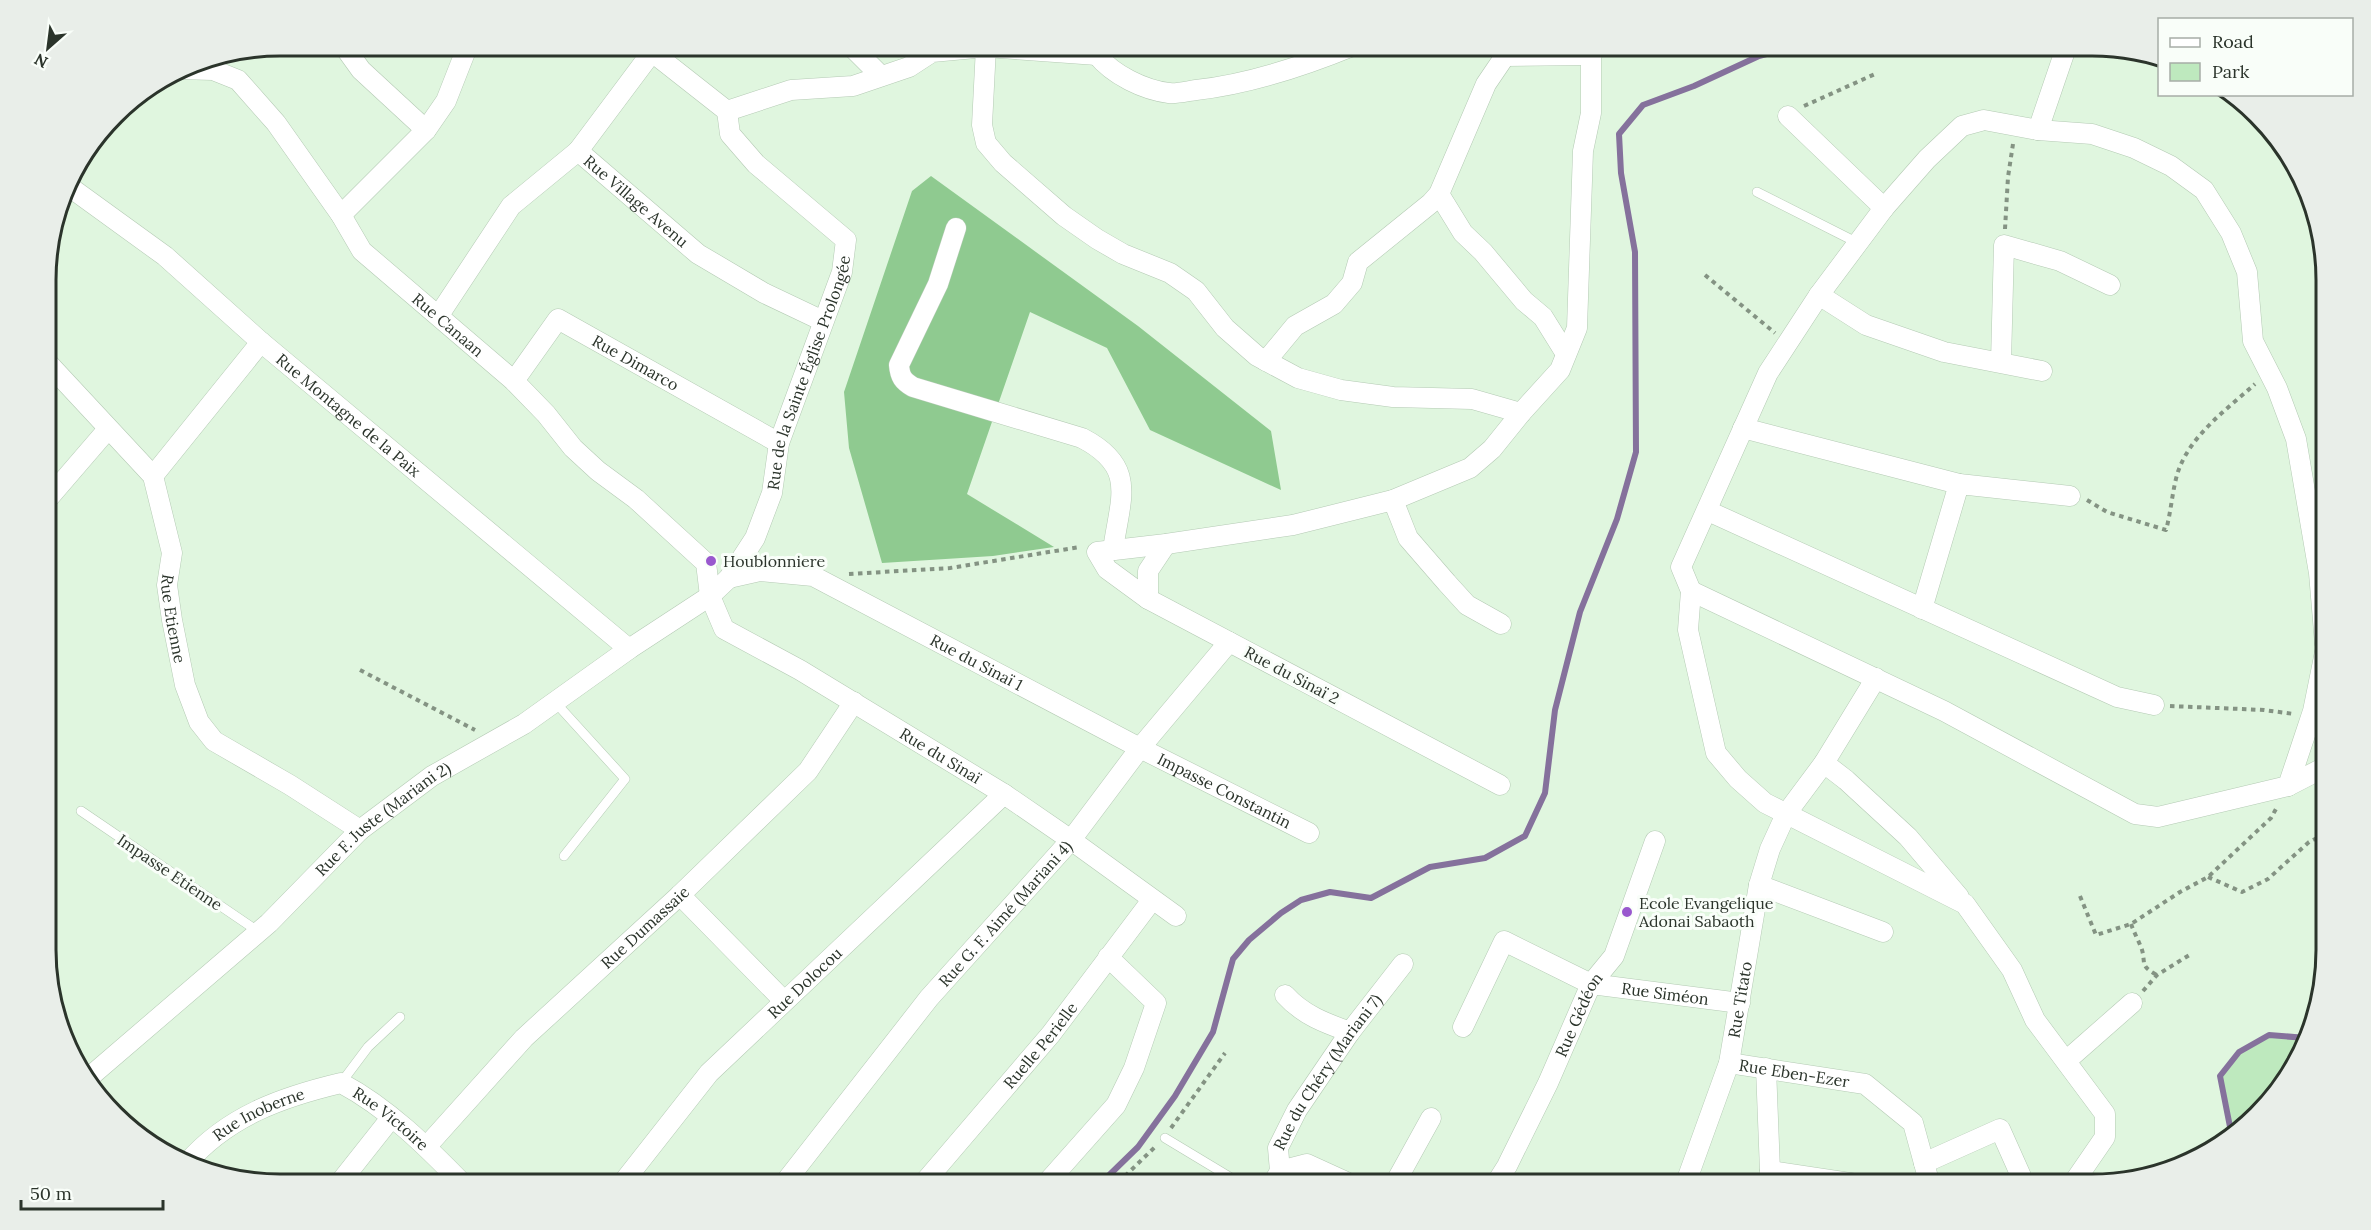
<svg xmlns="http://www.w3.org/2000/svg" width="2371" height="1230" font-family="Lora,serif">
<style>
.green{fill:#bee9be}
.forest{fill:#8fca90}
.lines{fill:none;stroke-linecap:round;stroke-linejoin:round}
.stream{stroke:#85719c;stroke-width:6}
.service-casing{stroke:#b4cab4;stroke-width:10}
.minor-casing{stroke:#b4cab4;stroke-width:21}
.path{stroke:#849383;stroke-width:4;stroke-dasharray:4.5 4.5;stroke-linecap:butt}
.service{stroke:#fff;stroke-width:9}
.minor{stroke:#fff;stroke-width:20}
.poi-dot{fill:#9958ce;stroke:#f9fef9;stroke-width:2}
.labels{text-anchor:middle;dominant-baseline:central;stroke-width:6;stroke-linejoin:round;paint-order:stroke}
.street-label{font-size:16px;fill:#2b342b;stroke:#f9fef9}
.poi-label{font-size:16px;fill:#2b342b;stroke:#f9fef9;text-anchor:start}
.rim{fill:none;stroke:#2b342b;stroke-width:3}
</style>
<rect width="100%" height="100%" fill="#e0f6df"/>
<path class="green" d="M2270,1034H2306L2302,1055L2268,1105L2232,1137L2220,1077L2238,1052Z"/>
<path class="forest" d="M931,176L1138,326L1271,431L1281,490L1150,430L1107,348L1030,312L967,494L1054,547L993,556L882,563L849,448L844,392L912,191Z"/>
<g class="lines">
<path class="stream" d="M2232,1137L2220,1076L2239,1052L2269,1035L2306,1038
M1099,1185L1138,1147L1175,1096L1213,1032L1233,959L1249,940L1281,913L1301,900L1330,892L1371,898L1430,867L1485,858L1525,836L1545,793L1555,710L1580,612L1617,519L1636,452L1635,252L1621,173L1619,134L1643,105L1694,86L1759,56L1801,45"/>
<g class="service-casing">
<path id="service" d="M1757,192L1858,243
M555,702L625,779L564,856
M81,811L259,932
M341,1083L368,1047L400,1017
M1165,1138L1243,1185"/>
</g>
<g class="minor-casing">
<g id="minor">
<path d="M343,45L361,70L426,130"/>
<path d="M850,45L881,76"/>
<path d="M1097,45V55C1113,75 1144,90 1169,93C1177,94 1188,91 1196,90C1251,84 1304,66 1355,45"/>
<path d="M986,47L982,125L986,143L1003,163L1064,216L1097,239L1123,254L1170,273L1196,291L1225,328L1257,356L1298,378L1341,390L1393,397L1472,399L1521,413"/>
<path d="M1505,56L1591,55"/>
<path id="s1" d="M179,69L213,70L238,80L276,123L341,215L362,251L514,381L546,414L573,448L598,471L636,499L706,563L710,596L724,629L800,670L1004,794L1071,840L1176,916"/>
<path d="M1788,116L1884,208"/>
<path d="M2038,130L2067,45"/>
<path d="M578,151L652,52L727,111L791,90L853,86L909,67L932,52L986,47L1097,55"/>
<path id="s2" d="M67,185L165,256L261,342L629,649"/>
<path d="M1439,194L1463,233L1483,252L1524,301L1543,317L1566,354"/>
<path d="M341,215L426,130L446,101L468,45"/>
<path d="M956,228L938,284L899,365C900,377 903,381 913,387L1082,438C1138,467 1120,498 1113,550"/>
<path d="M1819,295L1866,325L1944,352L2042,371"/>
<path id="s3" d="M439,315L511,206L578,151L698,254L764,293L823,321"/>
<path id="s4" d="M46,361L153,476L172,553L167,585L172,620L185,685L199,722L214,741L290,785L360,830"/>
<path d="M1266,361L1295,326L1334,304L1352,283L1358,262L1431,203L1439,194L1486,84L1505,56"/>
<path d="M2001,362L2004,245L2060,261L2110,285"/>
<path id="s5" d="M514,381L558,319L779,443"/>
<path d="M1743,428L1959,484"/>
<path d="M153,476L261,342"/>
<path d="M1393,500L1408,538L1447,583L1467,605L1501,624"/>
<path d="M46,501L108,429"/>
<path d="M1708,511L2117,697L2154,705"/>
<path id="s6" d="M729,578L760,571L813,576L1140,748L1309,833"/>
<path d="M1691,591L1944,711L2135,814L2158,817L2288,786L2313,711L2325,652"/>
<path d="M1148,599V571L1166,544"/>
<path d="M1922,609L1959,484L2070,496"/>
<path d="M1824,763L1846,780L1908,837L1959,897"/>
<path d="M1500,785L1148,599L1107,569L1097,552L1166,544L1293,525L1393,500L1470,468L1492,449L1521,413L1560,370L1577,328L1583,151L1591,113V55L1598,45"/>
<path d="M2288,786L2325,767"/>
<path d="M1759,885L1883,932"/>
<path d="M680,895L784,1001"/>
<path d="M1285,995C1303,1015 1325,1023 1350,1032"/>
<path id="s7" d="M1463,1027L1504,941L1591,984L1740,1003"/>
<path d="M2066,1061L2132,1003"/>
<path id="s8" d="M1729,1063L1865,1084L1913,1123L1930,1185"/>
<path d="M1766,1068L1770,1171"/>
<path id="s9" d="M86,1080L269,923L360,830L432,776L524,724L629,649L710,596L729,578L755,538L772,493L779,443L842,272L846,240L756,164L730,134L727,111"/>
<path id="s10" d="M427,1146L524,1038L680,895L808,771L854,702"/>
<path id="s11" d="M187,1163C228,1116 282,1097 341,1083C388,1108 427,1147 464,1185"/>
<path d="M1924,1163L2000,1129L2025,1185"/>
<path d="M1280,1171L1307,1164L1353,1185"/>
<path d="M338,1185L391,1118"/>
<path id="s12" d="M621,1185L709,1073L1004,794"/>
<path id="s13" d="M783,1185L929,998L1071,840L1140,748L1229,642"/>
<path id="s14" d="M922,1185L1051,1034L1152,900"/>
<path d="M1045,1185L1116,1105L1134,1068L1156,1003L1108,957"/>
<path id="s15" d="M1272,1185L1280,1171L1278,1148L1297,1110L1350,1032L1403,964"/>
<path d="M1394,1185L1431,1118"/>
<path id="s16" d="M1495,1185L1507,1166L1548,1083L1591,984L1614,956L1655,841"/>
<path id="s17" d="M1685,1185L1729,1063L1759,885L1770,849L1786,814L1824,763L1876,678"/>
<path d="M1768,1185L1770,1171L1863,1185"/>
<path d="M2072,1185L2105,1137V1114L2035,1020L2012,970L1965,904L1765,803L1738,779L1716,753L1688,630L1691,591L1681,567L1768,373L1819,295L1884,208L1927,159L1962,126L1984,120L2038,130L2092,134L2134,148L2171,166L2204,190L2231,233L2247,272L2253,341L2277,388L2296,439L2319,573L2325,644"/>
</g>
</g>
<path class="path" d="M1804,106L1875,74
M2005,229L2008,177L2013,144
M1705,275L1775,333
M2087,500L2107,512L2166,530C2171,512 2172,493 2177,475C2188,437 2226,410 2255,384
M849,574L950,568L1080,547
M360,670L475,730
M2170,706L2264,710L2294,714
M2208,877L2242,892L2268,879L2309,842L2321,836
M2080,896L2096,935L2131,924L2180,892L2208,877L2271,818L2277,807
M2131,924C2134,932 2138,940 2141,947C2147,963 2138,965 2157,975
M2143,991L2157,975L2191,954
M1171,1128L1225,1053
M1125,1176L1157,1145"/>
<use href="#service" class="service"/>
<use href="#minor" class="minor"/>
</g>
<g class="poi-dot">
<circle cx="711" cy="561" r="6"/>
<circle cx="1627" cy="912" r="6"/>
</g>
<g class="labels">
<g class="street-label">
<text stroke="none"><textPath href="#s3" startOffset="294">Rue Village Avenu</textPath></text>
<text stroke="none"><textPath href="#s1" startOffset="386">Rue Canaan</textPath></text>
<text stroke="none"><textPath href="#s5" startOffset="165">Rue Dimarco</textPath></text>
<text stroke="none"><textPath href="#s9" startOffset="1041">Rue de la Sainte Église Prolongée</textPath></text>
<text stroke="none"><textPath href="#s2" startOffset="364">Rue Montagne de la Paix</textPath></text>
<text stroke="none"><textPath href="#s4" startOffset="303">Rue Etienne</textPath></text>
<text stroke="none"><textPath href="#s6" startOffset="270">Rue du Sinaï 1</textPath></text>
<text transform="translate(1292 675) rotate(28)">Rue du Sinaï 2</text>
<text stroke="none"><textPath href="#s1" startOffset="1058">Rue du Sinaï</textPath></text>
<text stroke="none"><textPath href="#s6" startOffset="549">Impasse Constantin</textPath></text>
<text stroke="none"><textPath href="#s9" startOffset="396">Rue F. Juste (Mariani 2)</textPath></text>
<text transform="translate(170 872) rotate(34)">Impasse Etienne</text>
<text stroke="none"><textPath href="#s13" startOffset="351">Rue G. F. Aimé (Mariani 4)</textPath></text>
<text stroke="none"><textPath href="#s10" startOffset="309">Rue Dumassaie</textPath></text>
<text stroke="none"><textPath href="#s12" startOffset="274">Rue Dolocou</textPath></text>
<text stroke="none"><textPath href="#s7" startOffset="267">Rue Siméon</textPath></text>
<text stroke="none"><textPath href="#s17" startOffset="194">Rue Titato</textPath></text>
<text stroke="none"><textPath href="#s16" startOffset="190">Rue Gédéon</textPath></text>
<text stroke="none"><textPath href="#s14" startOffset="183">Ruelle Perielle</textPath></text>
<text stroke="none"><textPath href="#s15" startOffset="130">Rue du Chéry (Mariani 7)</textPath></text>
<text stroke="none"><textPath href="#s8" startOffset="66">Rue Eben-Ezer</textPath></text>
<text stroke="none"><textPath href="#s11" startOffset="88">Rue Inoberne</textPath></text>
<text stroke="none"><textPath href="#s11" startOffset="238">Rue Victoire</textPath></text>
</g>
<g class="poi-label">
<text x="723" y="561">Houblonniere</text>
<text x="1639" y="903">Ecole Evangelique<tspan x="1639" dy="18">Adonai Sabaoth</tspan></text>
</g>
</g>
<path d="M0 0H2371V1230H0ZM280 56H2092A224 224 0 0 1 2316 280V950A224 224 0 0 1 2092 1174H280A224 224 0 0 1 56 950V280A224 224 0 0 1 280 56Z" fill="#e9eee9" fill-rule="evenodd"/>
<path class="rim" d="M280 56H2092A224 224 0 0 1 2316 280V950A224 224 0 0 1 2092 1174H280A224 224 0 0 1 56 950V280A224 224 0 0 1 280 56Z"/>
<rect x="2158" y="18" width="195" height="78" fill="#f9fef9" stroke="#a7ada7" stroke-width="1.5"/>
<rect x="2170" y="38" width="30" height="9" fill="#ffffff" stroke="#a7ada7" stroke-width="1.5"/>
<text x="2212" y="48" font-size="18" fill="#2b342b">Road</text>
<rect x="2170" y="63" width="30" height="18" fill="#bee9be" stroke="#a7ada7" stroke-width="1.5"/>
<text x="2212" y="78" font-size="18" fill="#2b342b">Park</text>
<g transform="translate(48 48) rotate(208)" stroke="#f9fef9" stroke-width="4.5" paint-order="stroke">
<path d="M0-4.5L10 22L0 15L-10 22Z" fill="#2b342b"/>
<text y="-9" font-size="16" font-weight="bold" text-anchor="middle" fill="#2b342b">N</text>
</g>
<path d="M21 1200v9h142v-9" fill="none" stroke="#2b342b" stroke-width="3"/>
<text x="30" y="1200" font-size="18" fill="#2b342b" stroke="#f9fef9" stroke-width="4.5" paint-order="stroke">50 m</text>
</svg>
